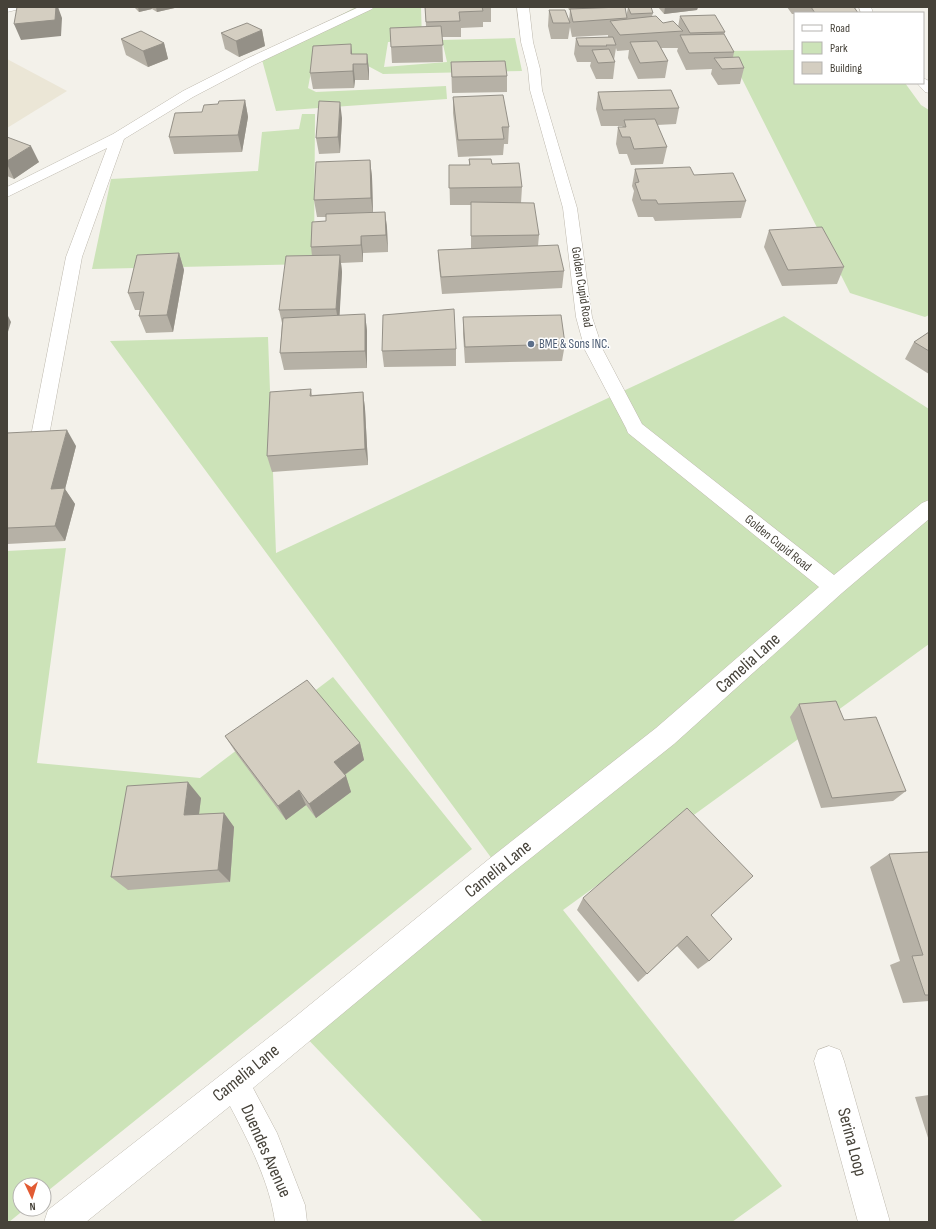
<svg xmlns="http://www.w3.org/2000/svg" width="936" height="1229" font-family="'Sofia Sans Condensed',sans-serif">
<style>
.education{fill:#ebe6d6}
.green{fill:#cce3b8}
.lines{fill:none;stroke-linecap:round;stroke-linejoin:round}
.street-casing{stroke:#beb9ae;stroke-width:1}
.street{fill:#fff;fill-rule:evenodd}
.wall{fill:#b6b1a6}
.shaded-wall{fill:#949087}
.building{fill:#d4cec1;stroke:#949087}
.service-dot{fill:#5c6f8a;stroke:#fff;stroke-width:1.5}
.labels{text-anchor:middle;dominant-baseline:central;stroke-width:3;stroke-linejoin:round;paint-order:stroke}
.far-street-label{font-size:13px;fill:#464239;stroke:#fff}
.far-service-label{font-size:13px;fill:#4e5e75;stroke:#fff;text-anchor:start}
.near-street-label{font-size:18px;fill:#464239;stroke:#fff}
</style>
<rect width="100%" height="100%" fill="#f3f1ea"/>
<path class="education" d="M7,59L67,91L7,128Z"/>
<path class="green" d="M356,7H421L422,41L388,42L384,67L447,62L442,40L515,38L522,71L383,74L355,59L313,61L308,88L316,92L446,86L447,99L276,111L261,56Z
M795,50V83H905L921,105L929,110V315L925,317L850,293L728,51Z
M302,114H315L314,264L92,269L111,179L258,171L262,132L299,129Z
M784,316L929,409V644L563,910L782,1186L732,1222H483L300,1031L498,867L110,341L268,337L276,553Z
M66,548L37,763L200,778L333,677L472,849L44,1194V1185H20V1209H25L9,1222H7V551Z"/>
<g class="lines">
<g class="street-casing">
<path id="street" d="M7,7H22L20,9L7,12Z
M359,7H374L372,9L254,65L193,97L124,139L82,257L48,441L46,446L39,448L32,446L30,441L66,257L107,148L7,197V187L113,134L183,91L246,59Z
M517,7H529L533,42L540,69L542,90L577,208L592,317L603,350L642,424L834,575L922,503L929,500V519L842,593L674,744L507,877L253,1088L277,1133L305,1205L307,1222H275C270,1183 248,1140 230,1106L86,1222H44L48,1210L290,1021L489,859L656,728L819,587L628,433L626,428L585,350L576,317L563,208L530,90L528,69L521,42Z
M859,7H871L873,13H861Z
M923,78L929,81V93L925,92L917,83H923Z
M829,1046L840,1050L844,1061L890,1222H858L814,1061L818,1050Z"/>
</g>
<use href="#street" class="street"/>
</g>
<path class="wall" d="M134,7H179L157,12L152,9L139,12Z
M425,7H491V22H483V27L461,28V37H442L443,62L392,63L391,47L426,26Z
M568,7H603V8L626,18L628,7L653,13L652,16L663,23L678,27L680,16L725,32L724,35L734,52L733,57L744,68L740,84L718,85L711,74L712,69L686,70L677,51L678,48H661L668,61L665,78L638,79L628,58L629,50L617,51L616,48L614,60L615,62L613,79H596L590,66L591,62H577L574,54L576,38L608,37V35L572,37L570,27L568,39H551L548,26L549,10L569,21L570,10H569Z
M658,7H698L697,10L664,14Z
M787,7H854L858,13H795V14H792Z
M262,30L265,46L239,57L225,49L221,33Z
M121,39L164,43L168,59L148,67L126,55Z
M352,54H367L369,70V80H355L354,88L313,89L310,73Z
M451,62L507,76V92L452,93Z
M598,92L679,108L676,124L657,125L667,147L663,164L631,165L627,154H619L616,144L618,127H622L623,126H601L596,109Z
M453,97L509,127L508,144H504L503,155L458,157L453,113Z
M245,100L248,117L242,152L174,154L169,137L202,112L218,104Z
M342,118L340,153L319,154L316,138Z
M7,137L39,162L14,179L7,176Z
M469,159L492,164L522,187L521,203L539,235L538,246L564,271L562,288L442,294L439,267L438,250L471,249V205H450L449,165H469Z
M370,160L372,177L373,212H385L387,228L388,252L363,253V262L341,263L342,272L339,316L365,314L367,331V368L284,370L280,353L282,323L279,310L312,256L311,247L326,221V217H317L314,200Z
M635,169L694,175L746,201L741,218L655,221L653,217H638L632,200L634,191L632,186Z
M769,230L844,267L837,284L782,286L764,247Z
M179,253L184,270L173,332L146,333L139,316L140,310H135L128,293Z
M463,317L565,344L562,361L465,363L463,334Z
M929,332V374L905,359L914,342Z
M456,349V366L384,367L382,351Z
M311,389L312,395L363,392L365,409L368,465L272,472L267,456Z
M7,433L76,446L65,489L75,504L65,541L7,544Z
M799,704L844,720L906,791L893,801L821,808L790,717Z
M225,736L360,743L364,760L345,775L346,776L351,792L316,818L306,805L286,820L236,753Z
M201,798L199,814L224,813L234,827L230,882L128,890L111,877Z
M929,852V1001L903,1003L890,965L900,961L870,867L889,854Z
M583,898L711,915L709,961L698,969L677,946L638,982L577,910Z
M929,1095V1141L915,1097Z"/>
<path class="shaded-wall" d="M56,7H58L62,18L61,36L21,40L14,24Z
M138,7H151L152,9L139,12Z
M156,7H179L157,12Z
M665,7H698L697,10L664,14Z
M262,30L265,46L239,57L236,41Z
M164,43L168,59L148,67L143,51Z
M351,44L355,80L354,88L351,54Z
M367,54L369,70V80L367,64Z
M245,100L248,117L242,152L238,135Z
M340,102L342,118L340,153L338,137Z
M31,146L39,162L14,179L7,164V161Z
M370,160L372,177L373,215L371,198Z
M385,212L387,228L388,252L386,235Z
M361,236L363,253V262L361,245Z
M179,253L184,270L173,332L167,315Z
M340,255L342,272L339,326L336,309Z
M7,314L11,322L7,335Z
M365,314L367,331V368L365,351Z
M363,392L365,409L368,465L365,449Z
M67,430L76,446L65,489L75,504L65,541L55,526L51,489Z
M360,743L364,760L340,778L334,762Z
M346,776L351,792L316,818L309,804Z
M188,782L201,798L197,830L184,815Z
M299,790L306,805L286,820L278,806Z
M224,813L234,827L230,882L218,870Z"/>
<path class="building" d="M17,7H56L55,20L14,24Z
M425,7H482L483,11L459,12L460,21L426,22Z
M621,7H625L627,18L573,22L570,9Z
M628,7H651L653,13L631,14Z
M811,7H854L858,13H815Z
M549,10H565L570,23H553Z
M715,15L725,32L690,33L680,16Z
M656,16L663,23L673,21L683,31L620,35L610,21Z
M247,23L262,30L236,41L221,33Z
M441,26L443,45L391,47L390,28Z
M141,31L164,43L143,51L121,39Z
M724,34L734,52L689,53L680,35Z
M613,37L616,45H606L607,46H579L576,38Z
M657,41L668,61L640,63L630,42Z
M351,44V54H367V64H353V71L310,73L313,46Z
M609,49L615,62L598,63L592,50Z
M739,57L744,68L722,69L714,58Z
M505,61L507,76L452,77L451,62Z
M671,90L679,108L603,110L598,92Z
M503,95L509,127H502L504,139L458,140L453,97Z
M245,100L238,135L169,137L175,113L202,112L204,105L218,104L219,101Z
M319,101L340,102L338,137L316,138Z
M655,119L667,147L634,149L630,137H622L618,127H626L624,120Z
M7,137L31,146L7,161Z
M469,159H491L492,164L519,163L522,187L449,188V165H470Z
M370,160L371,198L314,200L316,162Z
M690,167L694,175L733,173L746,201L658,204L656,200H641L635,183L639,182L635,169Z
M471,202L534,203L539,235L471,236Z
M385,212L386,235L361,236V245L311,247L312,222L326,221V214Z
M822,227L844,267L788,270L769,230Z
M558,245L564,271L441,277L438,250Z
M179,253L167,315L139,316L144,292L128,293L137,255Z
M340,255L336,309L279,310L286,256Z
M454,309L456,349L382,351L383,315Z
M365,314V351L280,353L283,318Z
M561,315L565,344L465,347L463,317Z
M929,332V351L914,342Z
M311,389L310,396L363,392L365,449L267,456L270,392Z
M67,430L51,489L65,488L55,526L7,528V433Z
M307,680L360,743L334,762L346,776L309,804L299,790L278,806L225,736Z
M836,701L844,720L876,717L906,791L832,798L799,704Z
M188,782L184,815L224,813L218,870L111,877L127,786Z
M687,808L753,876L711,915L732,939L709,961L687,936L647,974L583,898Z
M929,852V995H925L912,956L923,955L889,854Z"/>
<circle class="service-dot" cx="531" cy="344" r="4"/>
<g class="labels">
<g class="far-street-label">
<text transform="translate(582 287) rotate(81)">Golden Cupid Road</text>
<text transform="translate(778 543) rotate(39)">Golden Cupid Road</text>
</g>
<g class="far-service-label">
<text x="539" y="344">BME &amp; Sons INC.</text>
</g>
<g class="near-street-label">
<text transform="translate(748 663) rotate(-42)">Camelia Lane</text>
<text transform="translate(498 869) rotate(-39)">Camelia Lane</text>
<text transform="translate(246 1073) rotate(-39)">Camelia Lane</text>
<text transform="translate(852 1142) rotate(75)">Serina Loop</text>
<text transform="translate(266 1151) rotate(66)">Duendes Avenue</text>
</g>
</g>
<rect width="936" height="1229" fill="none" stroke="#464239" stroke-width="16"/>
<rect x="794" y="12" width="130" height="72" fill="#ffffff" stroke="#b5b3b0"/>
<rect x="802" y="25" width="20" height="6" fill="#ffffff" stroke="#b5b3b0"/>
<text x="830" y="32" font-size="12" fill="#464239">Road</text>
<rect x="802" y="42" width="20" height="12" fill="#cce3b8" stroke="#b5b3b0"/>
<text x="830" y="52" font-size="12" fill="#464239">Park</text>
<rect x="802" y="62" width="20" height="12" fill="#d4cec1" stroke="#b5b3b0"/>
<text x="830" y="72" font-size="12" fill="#464239">Building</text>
<g transform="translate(32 1197) rotate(176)"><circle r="19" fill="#ffffff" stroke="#b5b3b0"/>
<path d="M0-3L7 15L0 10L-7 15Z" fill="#e25b33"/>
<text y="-6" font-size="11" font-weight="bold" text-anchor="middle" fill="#464239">N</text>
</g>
</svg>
